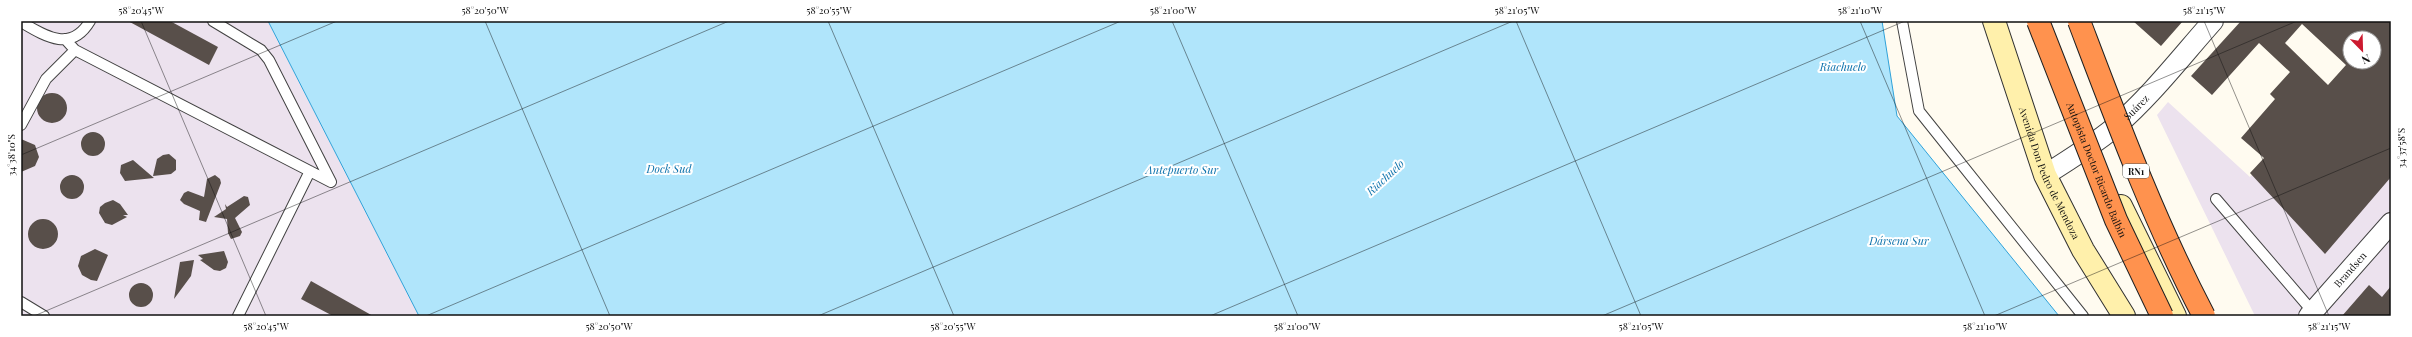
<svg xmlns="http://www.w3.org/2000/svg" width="2412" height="337" font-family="'Playfair Display',serif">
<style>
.industrial{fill:#ece2ee;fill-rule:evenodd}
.water{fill:#b0e5fb;stroke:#30a2d9}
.building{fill:#584f4a;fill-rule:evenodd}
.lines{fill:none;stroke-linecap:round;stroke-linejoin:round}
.lane-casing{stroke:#424242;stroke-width:12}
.street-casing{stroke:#424242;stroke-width:22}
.secondary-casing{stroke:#313131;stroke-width:24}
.lane{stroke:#fff;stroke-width:10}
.street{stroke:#fff;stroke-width:20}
.secondary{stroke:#fff0ab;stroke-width:22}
.highway-bridge-casing{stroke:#202020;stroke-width:24;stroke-linecap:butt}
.highway-bridge{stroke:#ff924e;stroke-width:22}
.ticks{fill:none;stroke:#0f0f0f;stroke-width:1;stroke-opacity:0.45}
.labels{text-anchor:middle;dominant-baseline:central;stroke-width:4;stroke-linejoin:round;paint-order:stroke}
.shield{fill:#fff;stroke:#575757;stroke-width:1}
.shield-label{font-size:9px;font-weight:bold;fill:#0f0f0f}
.street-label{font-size:10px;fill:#0f0f0f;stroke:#fff}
.water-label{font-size:11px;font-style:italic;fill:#0c72ac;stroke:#fff}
.neatline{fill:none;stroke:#0f0f0f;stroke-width:1.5}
.ticks-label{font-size:10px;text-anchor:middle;fill:#0f0f0f}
</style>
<rect width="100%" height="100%" fill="#fffbf0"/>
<path class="industrial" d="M21,21H268L419,316H21Z
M2302,21H2391V316H2255L2157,115L2168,102L2250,177L2350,66ZM2350,38H2374V62H2350Z"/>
<path class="water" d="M268,21H1882L1897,116L2059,316H419Z"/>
<path class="building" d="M128,21H170L218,47L209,65Z
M2133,21H2183L2161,46Z
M2241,21H2391V177L2325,254L2250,173L2264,158L2241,138L2275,99L2270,94L2290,72L2259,43L2212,95L2191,76ZM2302,24L2346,65L2328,85L2285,43ZM2350,38H2374V62H2350Z
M37 108a15 15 0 1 1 30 0a15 15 0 1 1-30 0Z
M81 144a12 12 0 1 1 24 0a12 12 0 1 1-24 0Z
M21,139L35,145L39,157L35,166L21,172Z
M169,154L176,160V170L171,174L153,176L157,159L163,155Z
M133,160L154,178L125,181L120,173L121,165Z
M60 187a12 12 0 1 1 24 0a12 12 0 1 1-24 0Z
M215,175L220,179L221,183L206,222L199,220L200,211L184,204L180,200L184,193L188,191L204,197L207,179Z
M244,196L248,197L250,205L235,218L242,232L240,236L231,239L228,233L227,219L214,217L226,209L225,204L227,207Z
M113,200L120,204L128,215H123L127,217L112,225L105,223L99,213L100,207L105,203Z
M28 234a15 15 0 1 1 30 0a15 15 0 1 1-30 0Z
M95,249L108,255L97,281L91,280L82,275L78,266L81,256Z
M224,251L228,262L226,268L220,271L214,270L200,260L203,259L198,255Z
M194,260L191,276L174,299L180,262Z
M311,281L373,316H333L301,299Z
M129 295a12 12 0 1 1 24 0a12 12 0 1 1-24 0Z
M2369,285L2382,297L2391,286V316H2342Z"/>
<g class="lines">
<g class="lane-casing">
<path id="lane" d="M1902,21L1919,111L2083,316
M21,22C45,36 71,53 90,21
M65,39L75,50L331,182L269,60L261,50L213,21
M21,125L46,79L75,50
M2216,199L2313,312
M21,302L44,316
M238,316L310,171"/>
</g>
<g class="street-casing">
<g id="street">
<path id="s1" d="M2045,175C2069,160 2093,145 2115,127C2151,96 2181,57 2213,21"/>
<path id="s2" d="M2309,316L2391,223"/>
</g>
</g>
<g class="secondary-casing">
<g id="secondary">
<path id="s3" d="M1994,21L2045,175L2083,250L2124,316"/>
<path d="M2121,206L2175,316"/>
</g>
</g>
<use href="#lane" class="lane"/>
<use href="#street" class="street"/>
<use href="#secondary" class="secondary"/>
<g class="highway-bridge-casing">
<g id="highway-bridge">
<path id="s4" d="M2038,21L2116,220L2162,316"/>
<path d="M2079,21C2117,121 2154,221 2204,316"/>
</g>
</g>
<use href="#highway-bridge" class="highway-bridge"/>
</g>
<path class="ticks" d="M141,21L266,316M485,21L610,316M828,21L954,316M1172,21L1298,316M1516,21L1641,316M1860,21L1985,316M2204,21L2329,316M21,155L337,21M34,316L729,21M426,316L1121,21M818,316L1513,21M1210,316L1905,21M1602,316L2297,21M1994,316L2391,148M2386,316L2391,314"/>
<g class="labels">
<rect class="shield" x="2123" y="164" width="26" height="14" rx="3"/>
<g class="shield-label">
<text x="2136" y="171">RN1</text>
</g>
<g class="street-label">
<text stroke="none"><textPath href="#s1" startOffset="114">Suárez</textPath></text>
<text stroke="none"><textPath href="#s4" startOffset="160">Autopista Doctor Ricardo Balbín</textPath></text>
<text stroke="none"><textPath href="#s3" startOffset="162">Avenida Don Pedro de Mendoza</textPath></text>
<text stroke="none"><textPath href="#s2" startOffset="62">Brandsen</textPath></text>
</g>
<g class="water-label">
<text x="1843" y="66">Riachuelo</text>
<text x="669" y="168">Dock Sud</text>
<text x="1182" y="169">Antepuerto Sur</text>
<text transform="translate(1385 177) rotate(-43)">Riachuelo</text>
<text x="1899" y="240">Dársena Sur</text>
</g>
</g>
<rect width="2412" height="337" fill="none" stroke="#ffffff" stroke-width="44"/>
<g transform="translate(2362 50) rotate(157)"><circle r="19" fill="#ffffff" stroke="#9f9f9f"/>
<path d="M0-3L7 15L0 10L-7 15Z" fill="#cc1a2f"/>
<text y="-6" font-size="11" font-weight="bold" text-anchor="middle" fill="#0f0f0f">N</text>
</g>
<rect x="22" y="22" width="2368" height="293" class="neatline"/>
<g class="ticks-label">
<text x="141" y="14">58°20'45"W</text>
<text x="485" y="14">58°20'50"W</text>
<text x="829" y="14">58°20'55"W</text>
<text x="1173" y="14">58°21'00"W</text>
<text x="1517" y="14">58°21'05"W</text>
<text x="1860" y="14">58°21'10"W</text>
<text x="2204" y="14">58°21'15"W</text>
<text transform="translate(2401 148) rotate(-90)" y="4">34°37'58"S</text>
<text transform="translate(11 155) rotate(-90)" y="4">34°38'10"S</text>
<text x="266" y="330">58°20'45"W</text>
<text x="609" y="330">58°20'50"W</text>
<text x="953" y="330">58°20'55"W</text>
<text x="1297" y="330">58°21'00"W</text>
<text x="1641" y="330">58°21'05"W</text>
<text x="1985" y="330">58°21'10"W</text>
<text x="2329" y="330">58°21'15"W</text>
</g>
</svg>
